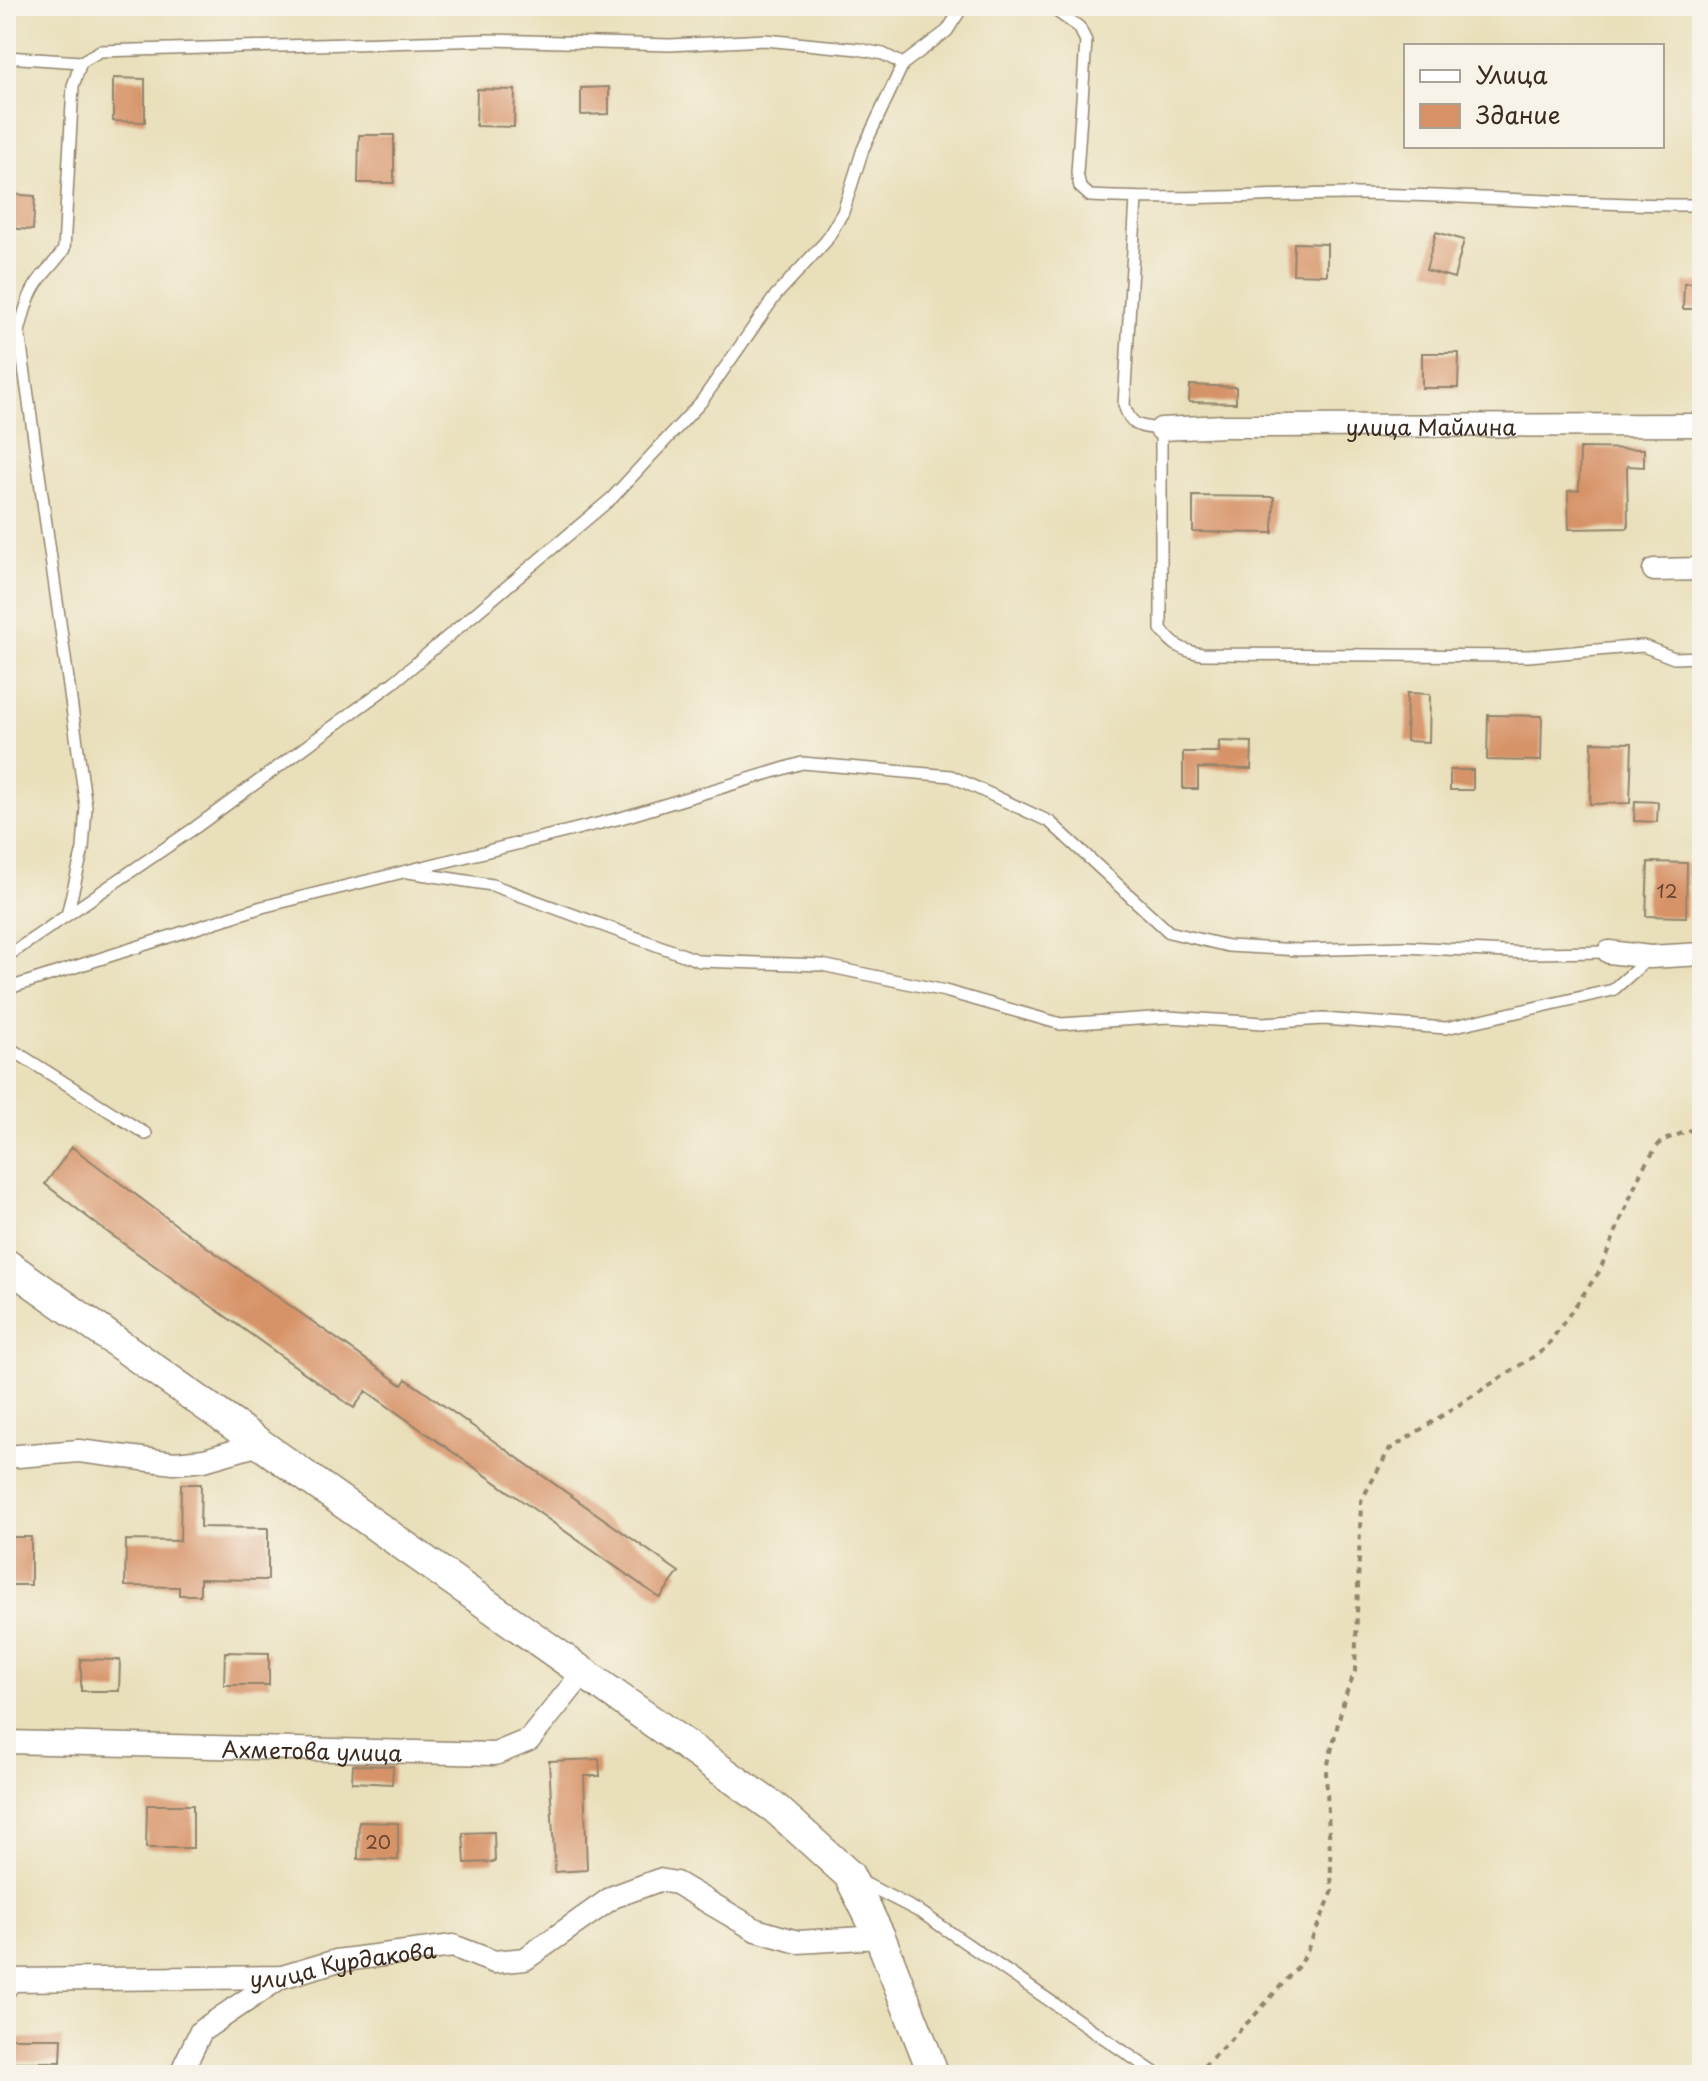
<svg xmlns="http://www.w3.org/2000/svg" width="1708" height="2081" font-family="'Playpen Sans',sans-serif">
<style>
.building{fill:#d79367}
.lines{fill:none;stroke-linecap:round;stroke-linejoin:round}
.lane-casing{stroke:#92846c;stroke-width:14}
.street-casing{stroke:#92846c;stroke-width:25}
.secondary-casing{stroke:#92846c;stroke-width:33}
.path{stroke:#92846c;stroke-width:4;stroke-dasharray:6 6;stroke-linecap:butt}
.lane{stroke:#fff;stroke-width:11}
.street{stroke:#fff;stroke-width:22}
.secondary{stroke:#fff;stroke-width:30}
.labels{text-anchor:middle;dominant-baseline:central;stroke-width:8;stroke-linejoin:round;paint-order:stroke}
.number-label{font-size:18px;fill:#624430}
.street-label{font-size:22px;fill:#3b2a1e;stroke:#f7f3e8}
</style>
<rect width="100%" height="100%" fill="#f7f3e8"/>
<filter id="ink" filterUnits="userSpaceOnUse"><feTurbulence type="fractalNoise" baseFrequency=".0125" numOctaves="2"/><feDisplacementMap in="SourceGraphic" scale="16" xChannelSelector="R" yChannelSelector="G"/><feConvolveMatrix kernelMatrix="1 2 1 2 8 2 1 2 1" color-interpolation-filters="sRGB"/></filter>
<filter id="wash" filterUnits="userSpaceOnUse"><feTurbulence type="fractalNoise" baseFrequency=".006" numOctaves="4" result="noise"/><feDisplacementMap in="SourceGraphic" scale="32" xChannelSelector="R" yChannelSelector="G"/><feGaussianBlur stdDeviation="1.8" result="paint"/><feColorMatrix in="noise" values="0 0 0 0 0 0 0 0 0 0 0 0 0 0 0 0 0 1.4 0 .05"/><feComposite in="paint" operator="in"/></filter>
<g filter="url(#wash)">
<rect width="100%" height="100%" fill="#e9dfba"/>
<g id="blocks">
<path class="building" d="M113,78L145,79V122L113,121Z
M609,87V114L581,115V88Z
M477,89L515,90L514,127L476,126Z
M359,135H394V183H358Z
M6,194L35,196L33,230L6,228Z
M1436,232L1464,240L1454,278L1426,270Z
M1294,243L1327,244V275L1293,274Z
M1702,282V309H1683L1684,283Z
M1422,353H1459L1458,388H1422Z
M1190,385L1236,387V403L1189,402Z
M1580,448L1644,449V467L1627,466L1628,528L1569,529L1568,491L1579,490Z
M1193,496L1274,497L1273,533L1193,532Z
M1407,693L1430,694L1429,742L1406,741Z
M1488,715L1542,716L1541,761L1487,760Z
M1219,741L1252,742L1251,769L1198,768V789H1183V752H1219Z
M1592,742L1632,743L1630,803L1590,804Z
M1450,770H1473V790H1450Z
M1635,801L1658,802L1657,822L1634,821Z
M1648,862L1687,863L1686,917L1646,916Z
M72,1147L179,1227L402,1385L406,1379L679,1572L660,1598L366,1391L354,1408L99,1226L45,1184Z
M181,1484H201L200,1527L268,1528V1580L200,1579V1595H179V1587L125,1586L126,1540L180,1541Z
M6,1537H31V1585H6Z
M225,1652L269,1653V1685H224Z
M81,1659L120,1660L119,1691H81Z
M599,1759L600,1776H584L587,1870L555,1872L549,1761Z
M353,1765L393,1766L392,1784L352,1782Z
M147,1805H193V1848H146Z
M359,1822L398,1823V1860L358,1859Z
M494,1832L495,1862L465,1863L463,1833Z
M6,2038H62L61,2062H6Z"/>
</g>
</g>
<g filter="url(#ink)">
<use href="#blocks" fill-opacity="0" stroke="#92846c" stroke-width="2"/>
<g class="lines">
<g class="lane-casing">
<path id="lane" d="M1049,6L1079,27L1086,41L1077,173L1080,187L1090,196C1179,201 1267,194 1356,194C1472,195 1587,206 1702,205
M6,57L81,62
M1136,199L1124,405C1131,427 1140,427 1161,429V629C1173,645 1182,651 1202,654L1528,656L1643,646L1674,658L1702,657
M408,872L492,885L700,961L822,965L945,991L1061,1024L1168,1017L1263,1023L1323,1019L1446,1028L1613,990L1648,959
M67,915L83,849L86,807L19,332C24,313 28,294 40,279C48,268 57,261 64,249L73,86L81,62L100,51L136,50L489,40L670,45L765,40L858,49L883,54L903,64
M6,957L196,827L394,682L612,498L701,402L776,295L826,241L843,212L863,149L903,64L947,31L963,6
M6,989L262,907L621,818L802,763L951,776L1050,822L1169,932L1228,946L1299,950L1404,947L1528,953L1609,952
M6,1046L146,1134
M860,1881L922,1913L1158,2075"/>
</g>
<g class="street-casing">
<g id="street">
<path id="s1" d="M1161,429L1224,426L1702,425"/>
<path d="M1654,570L1702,569"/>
<path d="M1609,952L1650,957L1702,954"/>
<path d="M6,1457L79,1451L174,1463L204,1460L260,1444"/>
<path id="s2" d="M6,1742L495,1754L529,1740L584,1672"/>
<path id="s3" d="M6,1987L11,1980L282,1977L336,1961L453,1946L494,1962L525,1959L613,1897L659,1880L676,1883L756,1930L798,1942L880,1937"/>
<path d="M180,2075L201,2031L281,1977"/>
</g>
</g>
<g class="secondary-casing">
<path id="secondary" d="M6,1264L776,1809L849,1875L880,1937L934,2075"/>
</g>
<path class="path" d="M1195,2075L1254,2016L1302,1962L1332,1893L1326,1772L1344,1699L1355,1671L1361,1501L1389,1450L1545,1349L1599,1272L1642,1169L1661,1141L1702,1126"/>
<use href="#lane" class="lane"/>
<use href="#street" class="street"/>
<use href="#secondary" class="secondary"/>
</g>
</g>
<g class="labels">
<g class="number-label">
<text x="1667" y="890">12</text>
<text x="378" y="1841">20</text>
</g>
<g class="street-label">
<text stroke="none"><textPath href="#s1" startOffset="270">улица Майлина</textPath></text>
<text stroke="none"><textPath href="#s2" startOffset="306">Ахметова улица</textPath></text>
<text stroke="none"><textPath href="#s3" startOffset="342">улица Курдакова</textPath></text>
</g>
</g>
<rect width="1708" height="2081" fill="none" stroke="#f7f3e8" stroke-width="32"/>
<rect x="1404" y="44" width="260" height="104" fill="#f7f3e8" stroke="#aca397" stroke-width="2"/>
<rect x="1420" y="70" width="40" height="12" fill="#ffffff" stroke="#aca397" stroke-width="2"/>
<text x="1476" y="84" font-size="24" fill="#3b2a1e">Улица</text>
<rect x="1420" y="104" width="40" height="24" fill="#d79367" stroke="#aca397" stroke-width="2"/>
<text x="1476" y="124" font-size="24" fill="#3b2a1e">Здание</text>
</svg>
